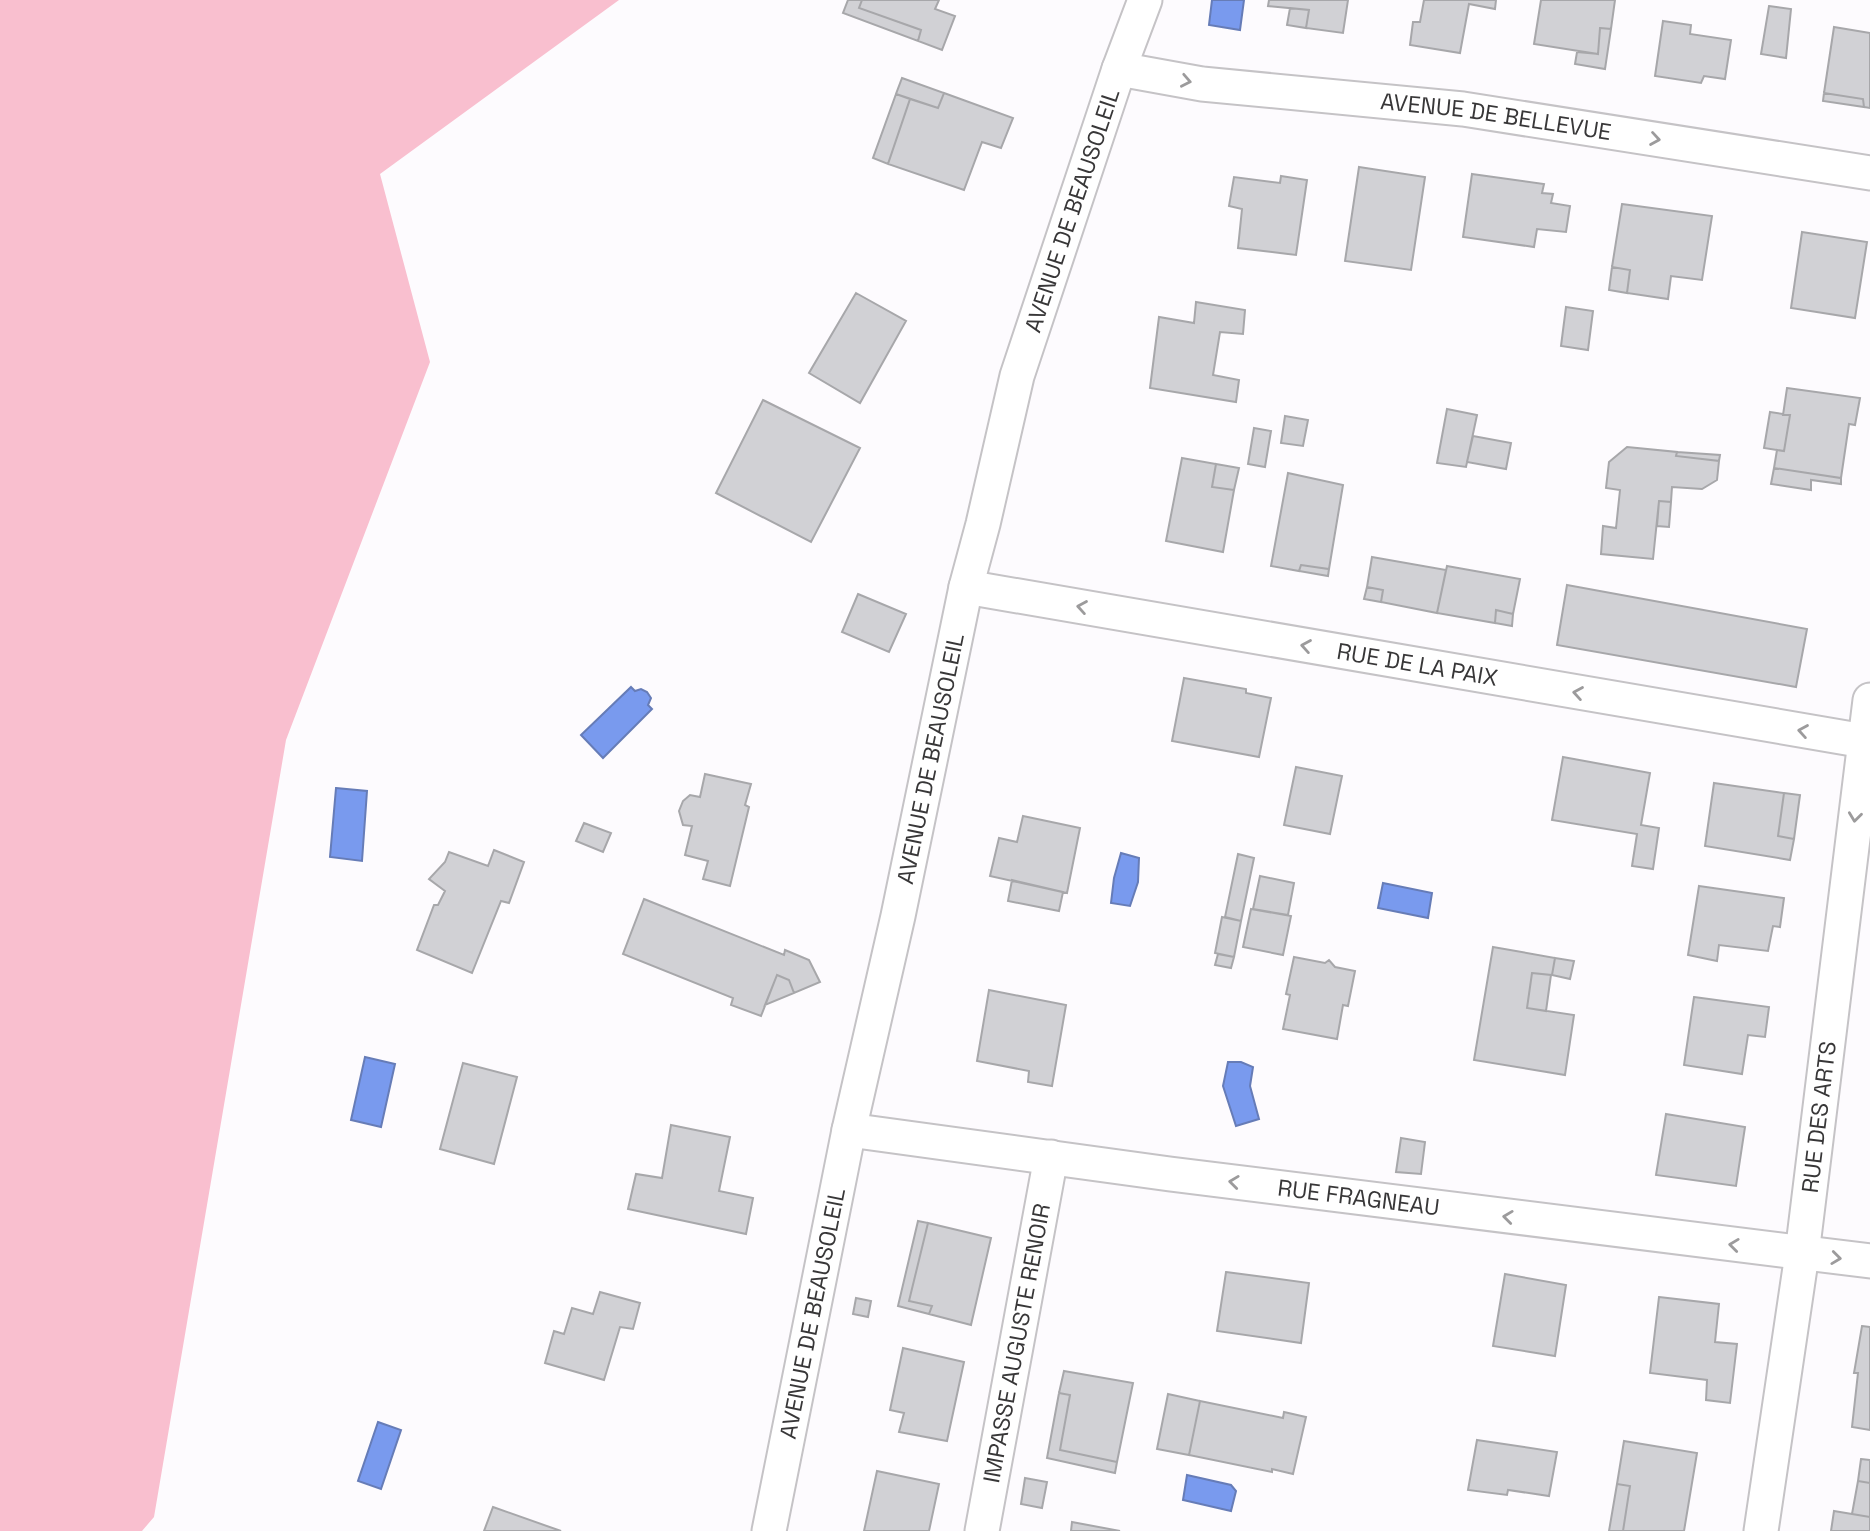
<svg xmlns="http://www.w3.org/2000/svg" width="1870" height="1531" font-family="'Space Grotesk',sans-serif">
<style>
.green{fill:#f9bfcf}
.water{fill:#799aee;stroke:#667cb7;stroke-width:2}
.building{fill:#d1d1d5;stroke:#a7a7aa;stroke-width:2}
.lines{fill:none;stroke-linecap:round;stroke-linejoin:round}
.minor-casing{stroke:#c5c3c6;stroke-width:37}
.minor{stroke:#fff;stroke-width:33}
.oneway{stroke:#9c9b9c}
.labels{text-anchor:middle;dominant-baseline:central;stroke-width:7;stroke-linejoin:round;paint-order:stroke}
.street-label{font-size:23px;fill:#383738;stroke:#fff}
</style>
<rect width="100%" height="100%" fill="#fdfbfe"/>
<path class="green" d="M0,0H619L380,174L430,362L286,740L154,1517L142,1531H0Z"/>
<path class="water" d="M1212,0H1244L1240,30L1209,25Z
M631,687L635,691L641,689L647,692L651,698L648,705L652,709L603,758L581,735Z
M336,788L367,791L362,861L330,857Z
M1121,853L1139,858L1138,882L1130,906L1111,903L1114,878Z
M1383,883L1432,893L1428,918L1378,908Z
M365,1057L395,1064L381,1127L351,1120Z
M1228,1062H1241L1253,1067L1250,1086L1259,1119L1236,1126L1223,1086Z
M378,1422L401,1430L381,1489L358,1481Z
M1187,1475L1231,1485L1236,1491L1231,1511L1183,1500Z"/>
<path class="building" d="M848,0H862L859,8L921,30L918,41L843,13Z
M862,0H939L935,9L955,16L942,50L918,41L921,30L859,8Z
M1269,0H1348L1343,33L1306,28L1309,10L1268,6Z
M1424,0H1496L1495,9L1469,4L1460,53L1410,45L1413,22H1420Z
M1541,0H1615L1611,29L1600,28L1598,54L1534,44Z
M1769,6L1791,9L1786,58L1761,54Z
M1290,8L1309,10L1306,28L1287,25Z
M1663,21L1691,25L1690,34L1731,40L1725,79L1704,76L1701,83L1655,76Z
M1834,27L1870,33V108L1864,107L1863,99L1824,93Z
M1600,28L1611,29L1605,69L1575,64L1577,52L1598,54Z
M902,78L944,93L938,108L896,94Z
M944,93L1013,118L1001,148L982,142L964,190L888,164L910,99L938,108Z
M1824,93L1863,99L1864,107L1823,101Z
M896,94L910,99L888,164L873,158Z
M1359,167L1425,177L1411,270L1345,261Z
M1472,174L1544,184L1542,193L1553,194L1551,203L1570,206L1566,232L1537,229L1534,247L1463,237Z
M1281,176L1307,180L1296,255L1238,248L1242,209L1229,206L1234,177L1280,183Z
M1622,204L1712,216L1702,280L1671,276L1668,299L1627,293L1630,270L1612,267Z
M1802,232L1867,242L1855,318L1791,308Z
M1612,267L1630,270L1627,293L1609,290Z
M856,293L906,321L860,403L809,373Z
M1196,302L1245,310L1243,334L1220,332L1213,375L1239,380L1236,402L1150,388L1159,317L1194,323Z
M1566,307L1593,311L1588,350L1561,346Z
M1787,388L1860,398L1855,425L1849,424L1841,478L1774,468L1777,450L1784,451L1790,415H1783Z
M763,400L860,448L811,542L716,493Z
M1447,409L1477,415L1466,467L1437,463Z
M1770,412L1790,415L1784,451L1764,448Z
M1285,416L1308,420L1303,446L1281,443Z
M1254,428L1271,431L1265,467L1248,464Z
M1473,436L1511,443L1506,469L1467,462Z
M1627,447L1677,452L1676,456L1719,461L1717,480L1702,489L1672,487L1671,502L1659,501L1653,559L1601,554L1603,526L1616,528L1620,490L1606,488L1609,462Z
M1677,452L1720,455L1719,461L1676,456Z
M1182,458L1216,464L1212,487L1234,490L1223,552L1166,541Z
M1216,464L1239,468L1234,490L1212,487Z
M1774,468L1841,478V484L1811,480V490L1771,484Z
M1288,473L1343,485L1329,569L1301,565L1299,571L1271,566Z
M1659,501L1671,502L1669,527L1657,526Z
M1372,557L1446,570L1437,613L1381,602L1383,590L1367,587Z
M1301,565L1329,569L1328,576L1299,571Z
M1447,566L1520,579L1513,614L1496,610L1495,623L1437,613Z
M1567,585L1807,629L1796,687L1557,645Z
M1367,587L1383,590L1381,602L1364,599Z
M858,594L906,614L889,652L842,632Z
M1496,610L1513,614L1512,626L1495,623Z
M1184,678L1246,689V693L1271,698L1259,757L1172,741Z
M1563,757L1650,773L1641,825L1659,828L1653,869L1632,866L1637,834L1552,820Z
M1296,767L1342,776L1330,834L1284,825Z
M705,774L751,784L745,805L749,807L730,886L703,879L708,861L685,855L692,826L683,825L679,811L683,801L690,795L700,797Z
M1714,783L1784,793L1778,836L1794,839L1790,860L1705,846Z
M1784,793L1800,795L1794,839L1778,836Z
M1023,816L1080,828L1067,893L990,876L999,838L1017,842Z
M584,823L611,833L603,852L576,841Z
M494,850L524,862L509,903L501,901L472,973L417,950L434,905H438L445,891L429,879L445,862L449,852L488,866Z
M1238,854L1254,858L1241,921L1225,917Z
M1260,876L1294,883L1288,915L1253,909Z
M1012,880L1063,892L1059,911L1008,901Z
M1699,886L1784,898L1780,927L1773,926L1768,951L1719,945L1717,961L1688,955Z
M644,899L784,955L785,950L809,960L820,982L794,993L789,980L777,975L761,1016L731,1005L733,998L623,954Z
M1251,909L1291,916L1283,955L1243,947Z
M1222,917L1241,921L1234,957L1215,953Z
M1493,947L1555,958L1552,975L1532,973L1527,1008L1574,1015L1565,1075L1474,1060Z
M1218,954L1234,957L1231,968L1215,965Z
M1294,957L1325,963L1329,960L1335,967L1355,971L1348,1006L1343,1005L1337,1039L1283,1029L1290,995L1286,994Z
M1555,958L1574,961L1570,979L1552,975Z
M1532,973L1551,975L1546,1011L1527,1008Z
M777,975L789,980L794,993L765,1005Z
M989,990L1066,1005L1052,1086L1028,1082L1029,1071L977,1061Z
M1694,997L1769,1007L1765,1037L1748,1035L1742,1074L1684,1065Z
M463,1063L517,1077L494,1164L440,1149Z
M1666,1114L1745,1127L1736,1186L1656,1175Z
M671,1125L730,1137L719,1191L753,1198L746,1234L628,1209L636,1174L662,1178Z
M1401,1138L1425,1142L1421,1174L1396,1172Z
M918,1221L928,1223L909,1301L932,1306L929,1314L898,1306Z
M928,1223L991,1238L971,1325L929,1314L932,1306L909,1301Z
M1226,1272L1309,1283L1301,1343L1217,1331Z
M1505,1274L1566,1285L1555,1356L1493,1346Z
M600,1292L640,1303L633,1329L620,1327L604,1380L545,1363L554,1331L564,1334L572,1308L593,1314Z
M1659,1297L1719,1304L1715,1342L1737,1344L1730,1403L1706,1400L1707,1380L1650,1373Z
M856,1298L871,1301L868,1317L853,1314Z
M1862,1326L1870,1327V1430L1852,1427L1858,1373H1854Z
M903,1348L964,1362L947,1441L899,1432L904,1413L890,1410Z
M1064,1371L1133,1383L1117,1462L1060,1450L1070,1395L1059,1393Z
M1059,1393L1070,1395L1060,1450L1117,1462L1115,1473L1047,1458Z
M1168,1394L1200,1401L1189,1455L1157,1449Z
M1200,1401L1283,1418L1284,1412L1306,1417L1293,1474L1272,1469V1472L1189,1455Z
M1477,1440L1557,1452L1549,1496L1508,1490L1507,1495L1468,1490Z
M1624,1441L1697,1453L1684,1531H1623L1630,1486L1617,1484Z
M1861,1459L1870,1460V1483L1858,1481Z
M877,1471L939,1484L929,1531H864Z
M1025,1478L1047,1482L1042,1508L1021,1504Z
M1858,1481L1870,1483V1517L1852,1514Z
M1617,1484L1630,1486L1623,1531H1609Z
M493,1507L561,1531H484Z
M1834,1511L1870,1517V1531H1831Z
M1072,1522L1120,1531H1071Z"/>
<g class="lines">
<g class="minor-casing">
<g id="minor">
<path id="s1" d="M1119,69L1202,84L1463,109L1870,173"/>
<path id="s2" d="M966,587L1870,742"/>
<path id="s3" d="M849,1130L1170,1174L1870,1261"/>
<path id="s4" d="M769,1531L849,1130L898,916L966,587L983,524L1017,376L1119,69L1145,0"/>
<path id="s5" d="M982,1531L1051,1157"/>
<path id="s6" d="M1761,1531L1802,1254L1870,700"/>
</g>
</g>
<use href="#minor" class="minor"/>
</g>
<defs><path id="oneway-chevron" d="M-2-3.5L2.5 0L-2 3.5" fill="none" stroke-width="1.6" stroke-linecap="round" stroke-linejoin="round" transform="scale(1.75)"/></defs>
<g class="oneway">
<use href="#oneway-chevron" transform="translate(1186 81) rotate(11)"/>
<use href="#oneway-chevron" transform="translate(1655 139) rotate(9)"/>
<use href="#oneway-chevron" transform="translate(1082 607) rotate(-170)"/>
<use href="#oneway-chevron" transform="translate(1306 646) rotate(-170)"/>
<use href="#oneway-chevron" transform="translate(1578 693) rotate(-170)"/>
<use href="#oneway-chevron" transform="translate(1803 731) rotate(-170)"/>
<use href="#oneway-chevron" transform="translate(1855 817) rotate(97)"/>
<use href="#oneway-chevron" transform="translate(1234 1182) rotate(-173)"/>
<use href="#oneway-chevron" transform="translate(1508 1217) rotate(-173)"/>
<use href="#oneway-chevron" transform="translate(1734 1245) rotate(-173)"/>
<use href="#oneway-chevron" transform="translate(1836 1258) rotate(7)"/>
</g>
<g class="labels">
<g class="street-label">
<text stroke="none"><textPath href="#s1" startOffset="380">AVENUE DE BELLEVUE</textPath></text>
<text stroke="none"><textPath href="#s4" startOffset="1356">AVENUE DE BEAUSOLEIL</textPath></text>
<text stroke="none"><textPath href="#s2" startOffset="458">RUE DE LA PAIX</textPath></text>
<text stroke="none"><textPath href="#s4" startOffset="789">AVENUE DE BEAUSOLEIL</textPath></text>
<text stroke="none"><textPath href="#s6" startOffset="418">RUE DES ARTS</textPath></text>
<text stroke="none"><textPath href="#s3" startOffset="514">RUE FRAGNEAU</textPath></text>
<text stroke="none"><textPath href="#s4" startOffset="222">AVENUE DE BEAUSOLEIL</textPath></text>
<text stroke="none"><textPath href="#s5" startOffset="191">IMPASSE AUGUSTE RENOIR</textPath></text>
</g>
</g>
</svg>
